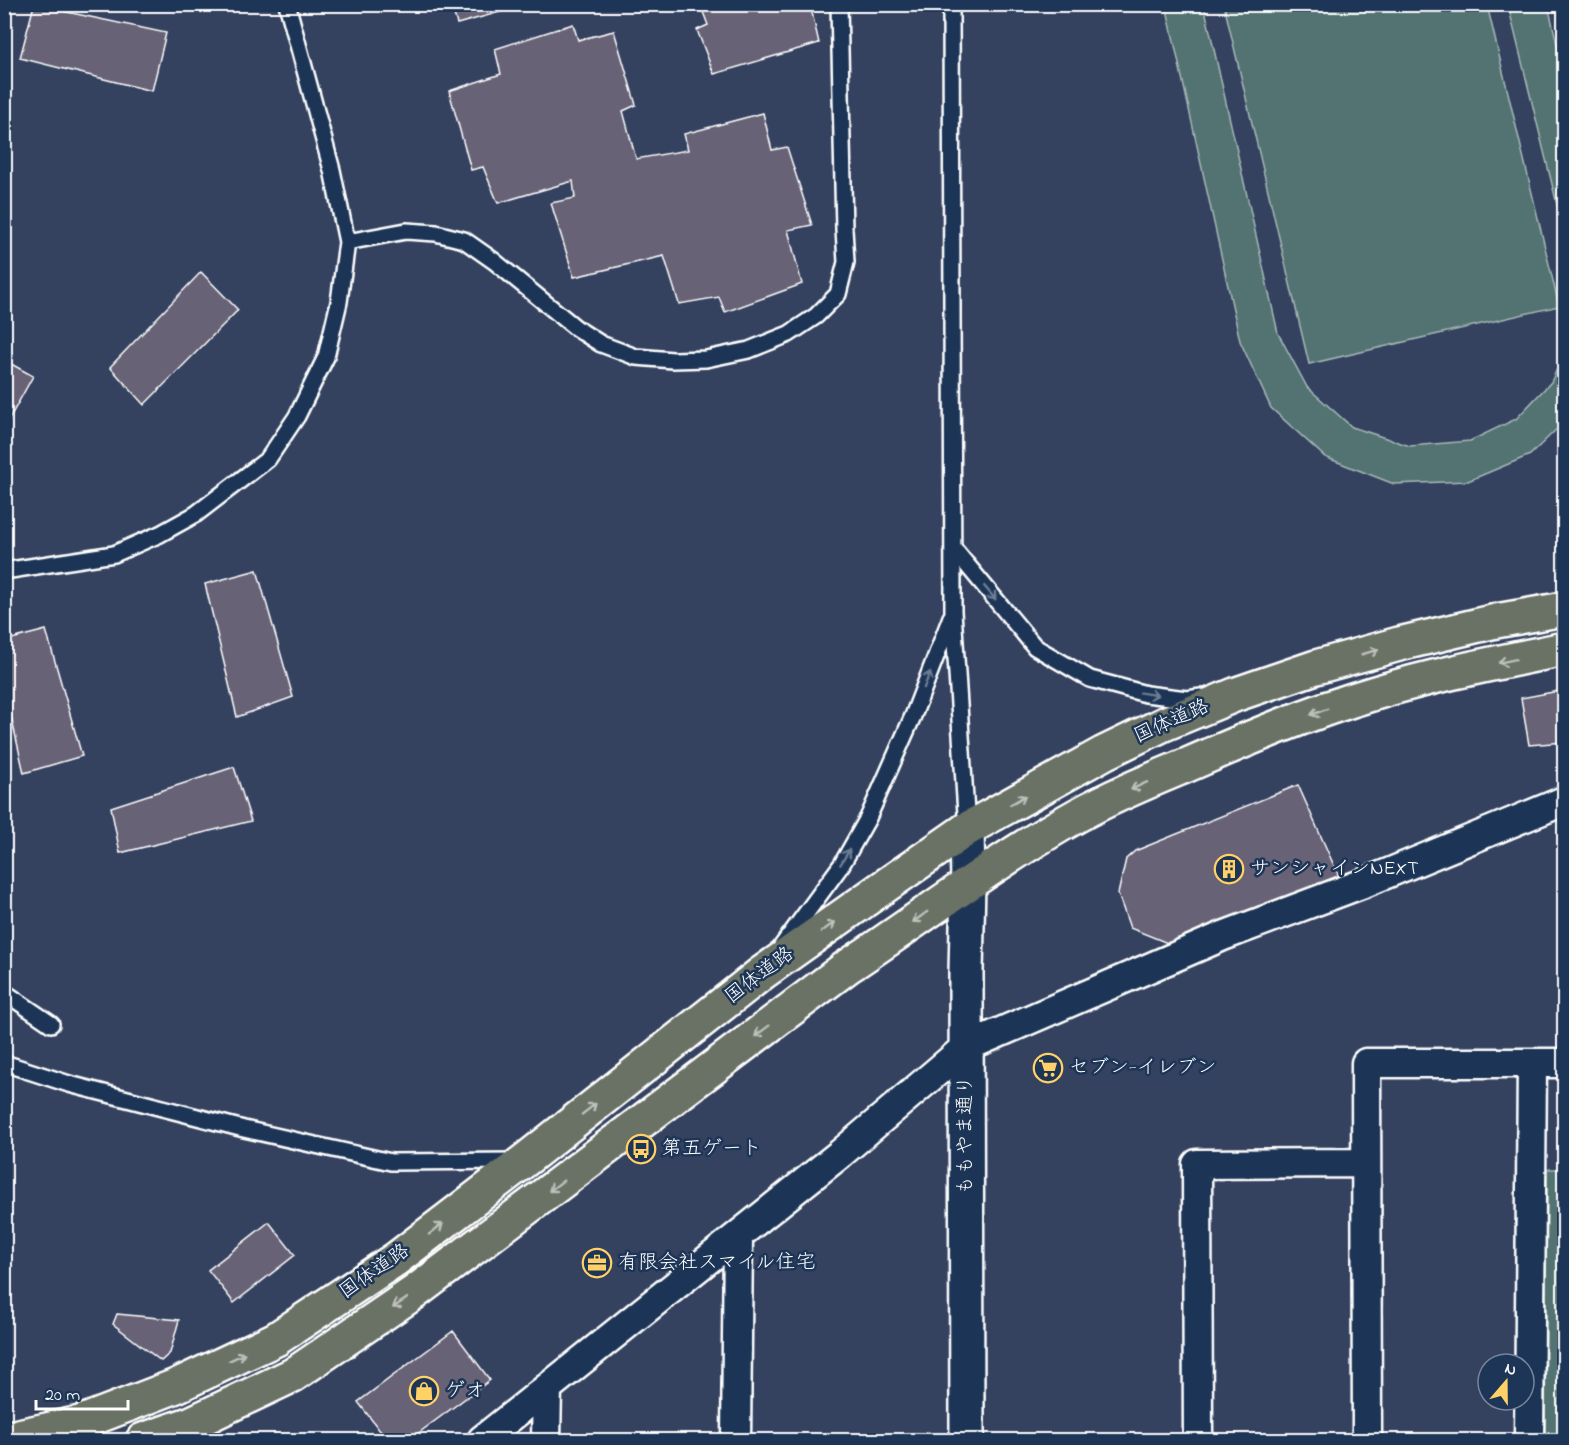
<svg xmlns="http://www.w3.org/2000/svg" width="1569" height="1445" font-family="'Indie Flower','Klee One',sans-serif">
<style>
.green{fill:#527372;stroke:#a8b9b8;stroke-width:1.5}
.building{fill:#686276;stroke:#fff;stroke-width:1.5}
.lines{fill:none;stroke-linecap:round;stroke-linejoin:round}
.lane-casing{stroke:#fff;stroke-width:20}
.street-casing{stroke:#fff;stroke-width:33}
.secondary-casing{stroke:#fff;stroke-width:38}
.primary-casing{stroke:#fff;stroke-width:38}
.lane{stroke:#1d3557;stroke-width:15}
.street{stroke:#1d3557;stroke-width:28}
.secondary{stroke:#1d3557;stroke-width:33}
.primary{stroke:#6b7165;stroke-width:33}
.oneway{stroke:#6c7c92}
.oneway2{stroke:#bcbfba}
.labels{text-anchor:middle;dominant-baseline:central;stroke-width:5;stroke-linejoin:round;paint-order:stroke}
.street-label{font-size:20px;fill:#fff;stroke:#1d3557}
.poi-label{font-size:20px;fill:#fff;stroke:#1d3557;text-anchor:start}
</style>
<rect width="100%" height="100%" fill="#344260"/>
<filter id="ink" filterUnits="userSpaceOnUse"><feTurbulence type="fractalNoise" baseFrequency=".0167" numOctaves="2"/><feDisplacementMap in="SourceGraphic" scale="12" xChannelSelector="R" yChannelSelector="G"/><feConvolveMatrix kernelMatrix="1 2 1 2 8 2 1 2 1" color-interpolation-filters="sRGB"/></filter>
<g filter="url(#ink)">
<path class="green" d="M1166,5H1204L1278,333L1307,387L1352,427L1410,446L1470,441L1516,419L1551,382L1564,354V422L1530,455L1468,481L1394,484L1325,457L1271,408L1240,341Z
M1224,5H1487L1559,306L1309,364Z
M1508,5H1548L1564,74V233Z
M1547,1169H1564V1440H1545Z"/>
<path class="building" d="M451,4H529L457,24Z
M700,4H810L819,43L714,74L697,30L708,25Z
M34,5L166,33L152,91L20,58Z
M573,24L578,40L614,31L636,105L623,111L636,159L688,150L684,134L763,113L772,150L787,147L812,225L788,230L802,284L725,312L719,297L679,304L664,256L574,277L551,203L575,198L573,181L498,203L483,167L471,170L449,91L501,74L495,49Z
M201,272L238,310L144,405L110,367Z
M4,360L33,376L8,421L4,419Z
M257,570L293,697L237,717L205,584Z
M46,630L82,756L24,773L4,685V641Z
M1564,690V742L1529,745L1521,698Z
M234,767L251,821L120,853L111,807Z
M1298,785L1340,879L1170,944L1130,928L1118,894L1126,859L1135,851Z
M269,1222L295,1255L234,1303L208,1270Z
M117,1314L179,1320L170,1353L161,1361L113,1324Z
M453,1331L490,1380L409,1440H387L358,1402Z"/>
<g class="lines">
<g class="lane-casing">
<path id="lane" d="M951,4L953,611L967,829
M347,242L406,231L436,233L464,240L494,261L576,328L601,344L636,357L673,360L706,359L749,350L789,334L816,316L838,294L846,262L844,229L839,4
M953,548L1035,647L1090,679L1146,694L1187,699L1201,697
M4,571L114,554L160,534L196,514L268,459L297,416L326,357L339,302L347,242L332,170L287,4
M782,946L842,864L868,818L913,716L951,617
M4,992L51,1024
M4,1063L69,1084L244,1129L391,1162L517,1161"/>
</g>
<g class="street-casing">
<path id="street" d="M482,1440L840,1154L966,1047L1223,936L1364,883L1564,801
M546,1440L547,1388
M736,1440L738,1236
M1198,1440L1197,1164L1366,1163
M1367,1440L1366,1063H1564
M1529,1440L1532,1063"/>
</g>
<g class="secondary-casing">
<path id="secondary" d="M967,1440L966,972L968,883L967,829"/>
</g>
<g class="primary-casing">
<path id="primary" d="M4,1439L80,1423L176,1386L276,1339L396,1259L524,1161L762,973L885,886L967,829L1104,753L1164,724L1237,694L1316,667L1399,644L1496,621L1564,609
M143,1440L192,1423L293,1375L415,1292L847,967C924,916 997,860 1078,815C1112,796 1149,781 1185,766C1247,739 1310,712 1375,693C1437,674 1501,662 1564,649"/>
</g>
<use href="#lane" class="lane"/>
<use href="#street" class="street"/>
<use href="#secondary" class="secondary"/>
<use href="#primary" class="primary"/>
</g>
<defs><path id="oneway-shaft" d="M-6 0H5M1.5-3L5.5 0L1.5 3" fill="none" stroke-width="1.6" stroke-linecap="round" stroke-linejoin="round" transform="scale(1.5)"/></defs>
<g class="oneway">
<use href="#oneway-shaft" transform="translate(990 593) rotate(50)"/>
<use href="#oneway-shaft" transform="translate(927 680) rotate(-69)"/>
<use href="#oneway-shaft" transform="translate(1149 694) rotate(9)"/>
<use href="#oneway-shaft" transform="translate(845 857) rotate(-59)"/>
</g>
<g class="oneway2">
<use href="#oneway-shaft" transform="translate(1370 652) rotate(-16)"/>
<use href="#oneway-shaft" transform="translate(1507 661) rotate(168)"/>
<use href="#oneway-shaft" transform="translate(1319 712) rotate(159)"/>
<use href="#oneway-shaft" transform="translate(1139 786) rotate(155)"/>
<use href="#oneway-shaft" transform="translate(1018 800) rotate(-30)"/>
<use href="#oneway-shaft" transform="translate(920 917) rotate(144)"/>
<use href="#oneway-shaft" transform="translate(828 927) rotate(-35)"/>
<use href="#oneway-shaft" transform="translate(762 1031) rotate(143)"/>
<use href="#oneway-shaft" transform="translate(589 1109) rotate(-38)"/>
<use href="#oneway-shaft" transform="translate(556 1186) rotate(143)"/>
<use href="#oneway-shaft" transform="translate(436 1229) rotate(-38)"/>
<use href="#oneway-shaft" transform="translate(400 1303) rotate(146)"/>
<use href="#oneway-shaft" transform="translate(237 1357) rotate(-25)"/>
</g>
</g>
<defs>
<g id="building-ring" transform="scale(1.5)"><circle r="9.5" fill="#1d3557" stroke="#ffd166" stroke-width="1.5"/><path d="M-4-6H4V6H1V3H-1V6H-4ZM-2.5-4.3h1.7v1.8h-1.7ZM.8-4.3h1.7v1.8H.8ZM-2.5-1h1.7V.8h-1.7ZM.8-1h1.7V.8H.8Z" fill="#ffd166"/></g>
<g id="supermarket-ring" transform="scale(1.5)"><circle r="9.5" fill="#1d3557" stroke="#ffd166" stroke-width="1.5"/><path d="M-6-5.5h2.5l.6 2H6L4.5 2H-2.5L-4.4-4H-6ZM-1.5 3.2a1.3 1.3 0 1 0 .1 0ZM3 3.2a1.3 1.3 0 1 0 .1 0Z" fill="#ffd166"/></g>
<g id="bus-ring" transform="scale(1.5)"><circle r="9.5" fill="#1d3557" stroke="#ffd166" stroke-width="1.5"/><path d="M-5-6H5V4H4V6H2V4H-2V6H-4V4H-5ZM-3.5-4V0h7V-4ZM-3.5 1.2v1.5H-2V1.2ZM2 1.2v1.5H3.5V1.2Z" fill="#ffd166"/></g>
<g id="office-ring" transform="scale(1.5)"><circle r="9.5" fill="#1d3557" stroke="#ffd166" stroke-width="1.5"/><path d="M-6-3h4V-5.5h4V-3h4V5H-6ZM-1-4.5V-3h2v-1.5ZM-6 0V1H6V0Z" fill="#ffd166"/></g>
<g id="shop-ring" transform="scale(1.5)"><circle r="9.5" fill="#1d3557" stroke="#ffd166" stroke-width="1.5"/><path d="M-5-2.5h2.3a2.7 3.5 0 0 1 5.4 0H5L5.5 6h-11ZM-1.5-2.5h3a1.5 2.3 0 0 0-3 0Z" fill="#ffd166"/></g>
</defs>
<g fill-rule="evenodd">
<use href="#building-ring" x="1229" y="869"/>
<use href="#supermarket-ring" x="1048" y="1068"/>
<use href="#bus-ring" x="641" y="1149"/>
<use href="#office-ring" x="597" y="1263"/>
<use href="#shop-ring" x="424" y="1391"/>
</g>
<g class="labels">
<g class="street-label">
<text transform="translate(1172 722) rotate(-24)">国体道路</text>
<text transform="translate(760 976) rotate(-37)">国体道路</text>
<text transform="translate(966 1135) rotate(-90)">ももやま通り</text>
<text transform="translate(375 1272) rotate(-35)">国体道路</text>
</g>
<g class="poi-label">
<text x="1250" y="869">サンシャインNEXT</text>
<text x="1069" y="1068">セブン-イレブン</text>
<text x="662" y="1149">第五ゲート</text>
<text x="618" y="1263">有限会社スマイル住宅</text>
<text x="445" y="1391">ゲオ</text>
</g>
</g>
<rect width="1569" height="1445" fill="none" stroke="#1d3557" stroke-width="24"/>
<rect x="12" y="12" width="1545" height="1421" fill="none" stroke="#fff" stroke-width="2" filter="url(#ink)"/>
<g transform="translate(1506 1382) rotate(20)"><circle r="28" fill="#1d3557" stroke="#77869a" stroke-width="1.5"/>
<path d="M0-4.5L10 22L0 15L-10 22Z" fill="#ffd166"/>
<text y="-9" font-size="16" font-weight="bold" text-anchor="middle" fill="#ffffff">N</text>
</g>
<path d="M36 1400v9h92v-9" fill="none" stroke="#ffffff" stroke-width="3"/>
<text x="45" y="1400" font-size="18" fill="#ffffff" stroke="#1d3557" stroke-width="4.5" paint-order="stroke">20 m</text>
</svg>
